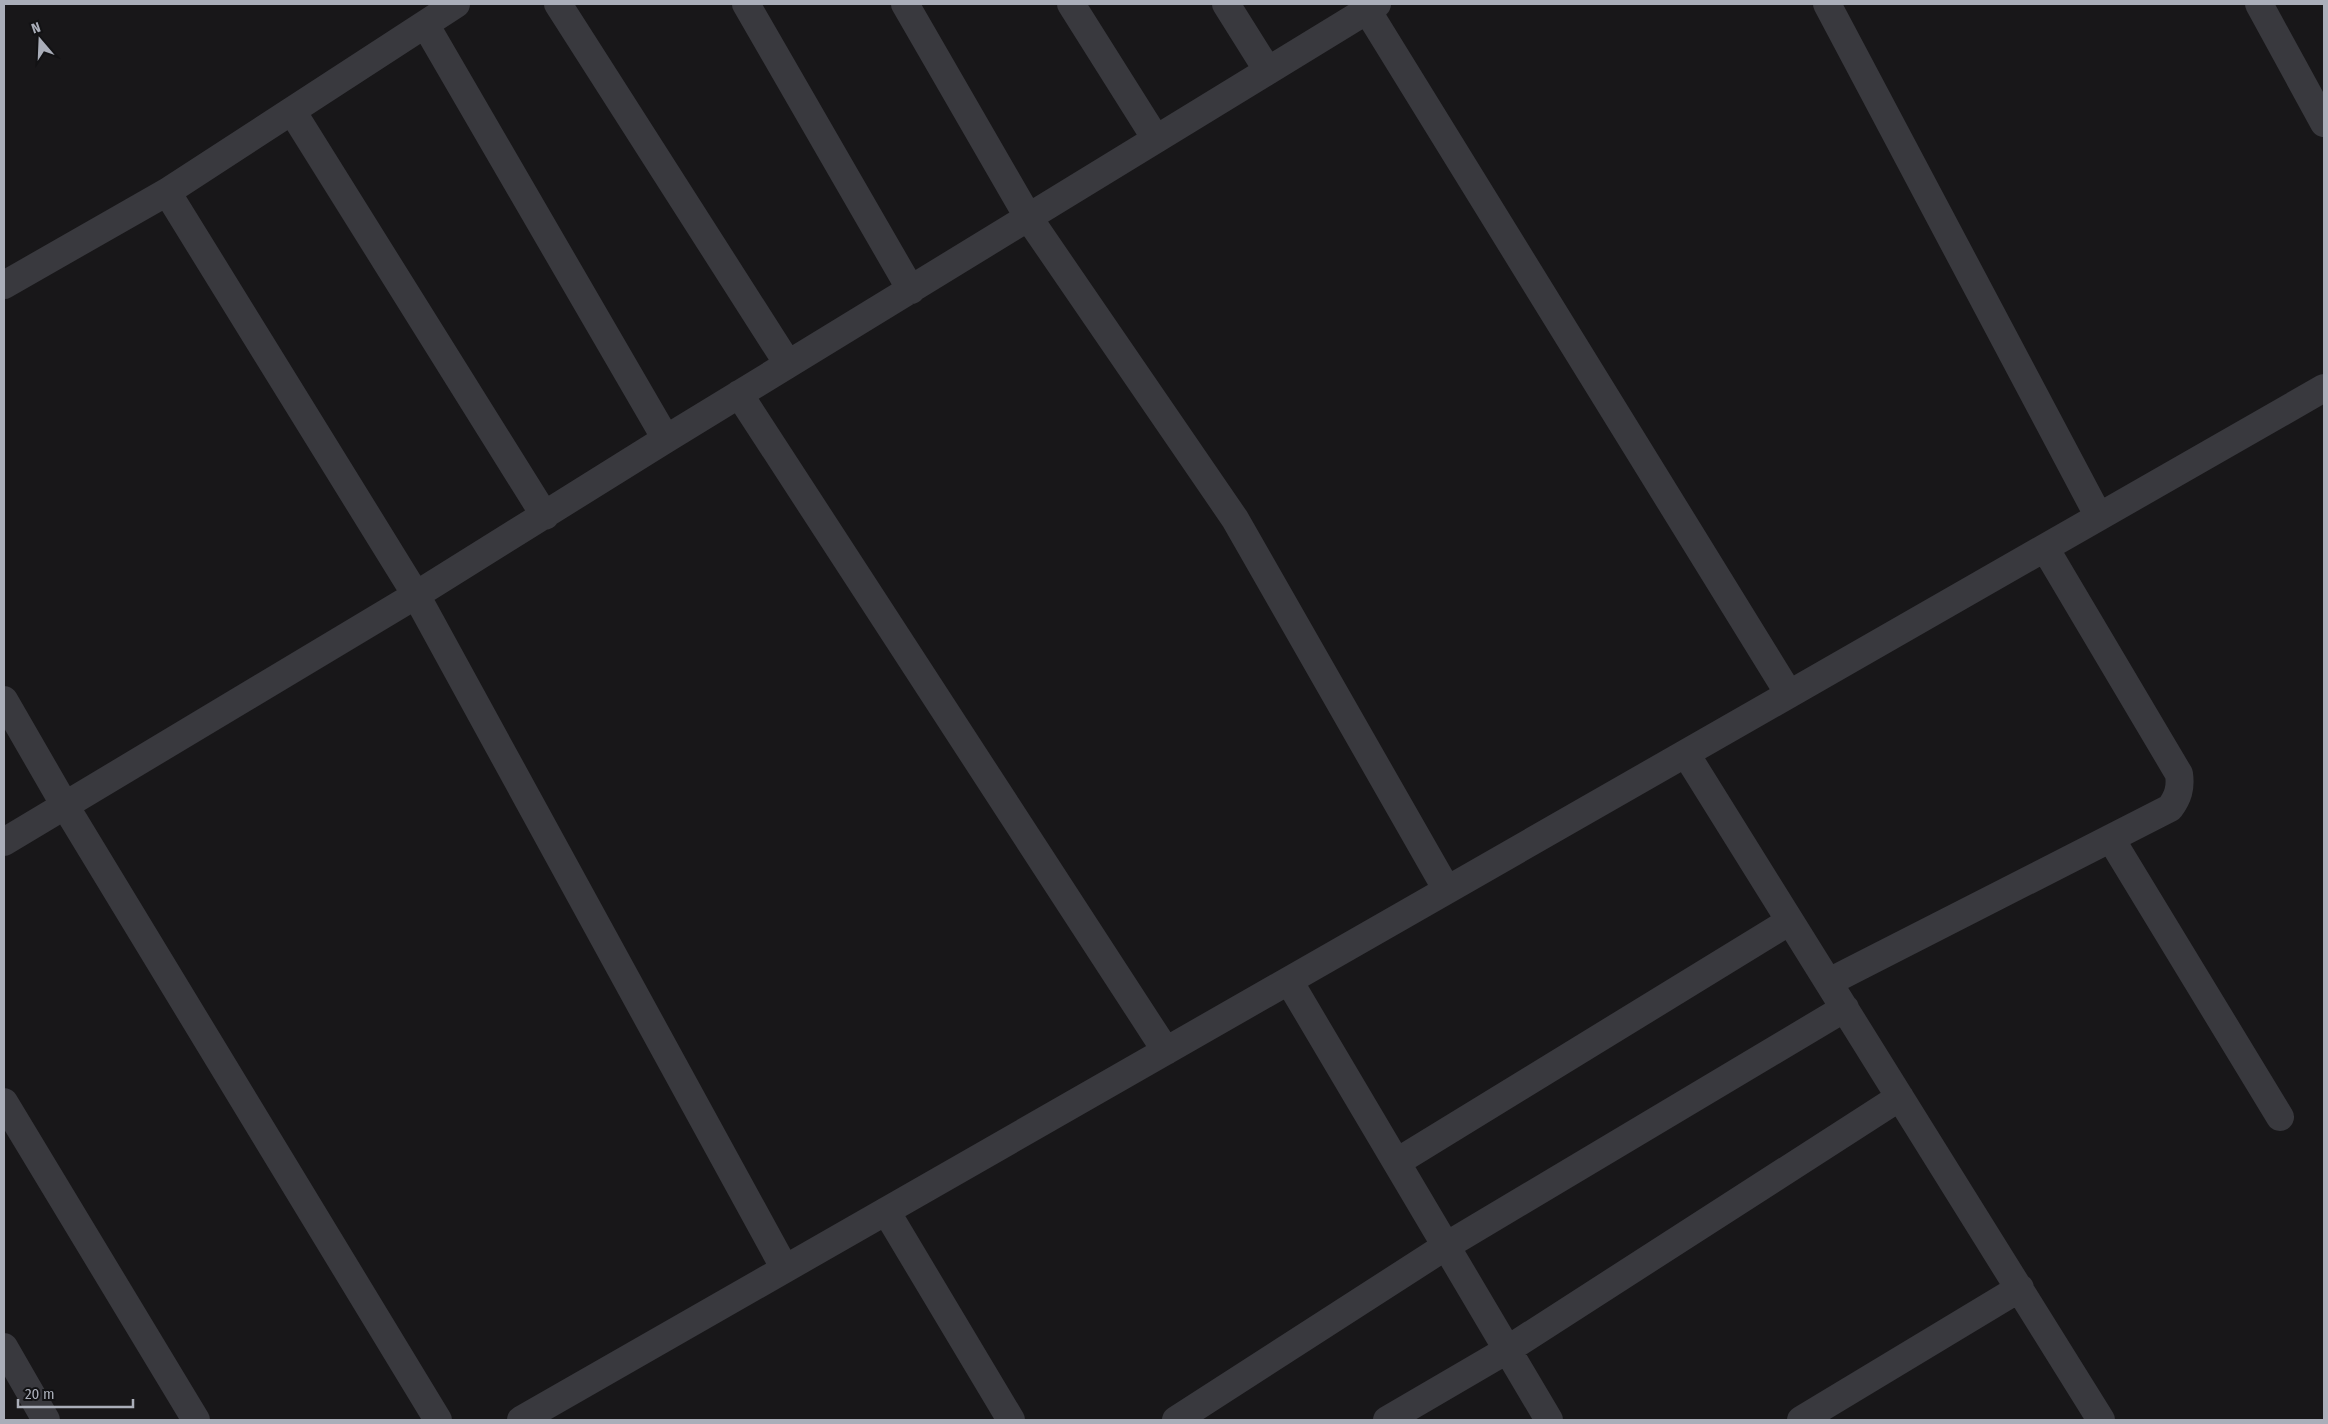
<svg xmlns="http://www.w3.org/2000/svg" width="2328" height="1424" font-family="'Fira Sans Condensed',sans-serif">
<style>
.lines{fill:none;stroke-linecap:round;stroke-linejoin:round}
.street{stroke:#39393e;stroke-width:28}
</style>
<rect width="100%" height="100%" fill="#181719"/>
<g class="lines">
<path class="street" d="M558,4L788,364
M746,4L911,290
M905,4L1028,217L1235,519L1447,890
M1071,4L1156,139
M1226,4L1268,71
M1827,4L2099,517
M2259,4L2324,123
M1367,10L1789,694
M425,24L666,439
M292,111L545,516
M167,192L416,595L785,1269
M4,285L167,192L456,4
M739,394L1166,1051
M4,700L64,804L438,1420
M1686,754L2101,1420
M2111,839L2280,1117
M4,842L416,595L666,439L1377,4
M1289,981L1549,1420
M1829,982L2170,808C2178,797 2181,788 2179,774L2045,548
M4,1102L196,1420
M1397,1162L1790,921
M886,1211L1011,1420
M4,1347L46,1420
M521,1420L2324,388
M1176,1420L1446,1246L1845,1008
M1387,1420L1507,1350L1900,1097
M1801,1420L2020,1288"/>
</g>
<rect width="2328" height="1424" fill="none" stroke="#aaaeb9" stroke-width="10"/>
<g transform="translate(40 40) rotate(341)" stroke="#121214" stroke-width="4" paint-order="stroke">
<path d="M0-4L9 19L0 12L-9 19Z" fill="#aaaeb9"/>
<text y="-8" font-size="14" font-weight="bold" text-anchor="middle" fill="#aaaeb9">N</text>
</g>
<path d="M18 1399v8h115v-8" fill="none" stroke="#aaaeb9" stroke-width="2.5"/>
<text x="25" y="1399" font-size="15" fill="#aaaeb9" stroke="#121214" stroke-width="4" paint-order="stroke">20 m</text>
</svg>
